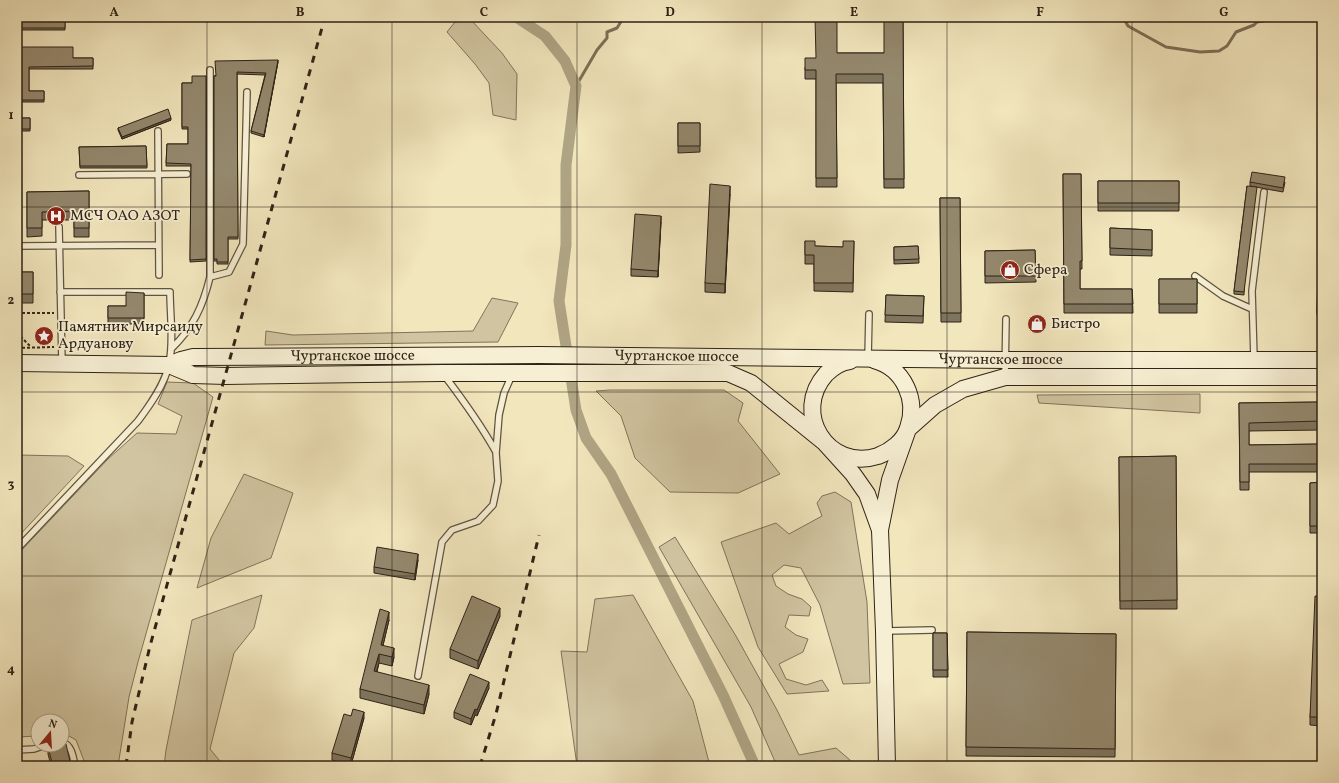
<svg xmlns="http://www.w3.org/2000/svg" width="1339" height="783" font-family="Vollkorn,serif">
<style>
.green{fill:#d1c5a1;stroke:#80745c}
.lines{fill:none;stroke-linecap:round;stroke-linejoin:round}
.stream{stroke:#7b7058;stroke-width:3}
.canal{stroke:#afa484;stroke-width:11}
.lane-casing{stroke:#5f5440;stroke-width:8}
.secondary-casing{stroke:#2e2316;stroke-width:18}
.path{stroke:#2e2316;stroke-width:2;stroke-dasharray:3 2;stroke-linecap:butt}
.lane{stroke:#f7efd4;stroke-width:5.5}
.secondary{stroke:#f7efd4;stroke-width:16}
.rail{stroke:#2e2316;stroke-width:3;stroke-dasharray:7 7;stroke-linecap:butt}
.wall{fill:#7f755e;stroke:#2e2316}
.shaded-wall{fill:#685f4c;stroke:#2e2316}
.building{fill:#94886d;stroke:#2e2316}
.grid{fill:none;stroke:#2e2316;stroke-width:1;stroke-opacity:0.55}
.labels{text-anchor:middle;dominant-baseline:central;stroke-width:3.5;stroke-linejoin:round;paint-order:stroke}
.poi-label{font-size:15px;fill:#2e2316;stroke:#f7efd4;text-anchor:start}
.street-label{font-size:15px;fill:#2e2316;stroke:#f7efd4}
.neatline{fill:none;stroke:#2e2316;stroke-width:1.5}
.grid-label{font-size:13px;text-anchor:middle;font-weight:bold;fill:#2e2316}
</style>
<rect width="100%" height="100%" fill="#f2e6bd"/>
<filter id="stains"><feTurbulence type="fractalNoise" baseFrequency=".005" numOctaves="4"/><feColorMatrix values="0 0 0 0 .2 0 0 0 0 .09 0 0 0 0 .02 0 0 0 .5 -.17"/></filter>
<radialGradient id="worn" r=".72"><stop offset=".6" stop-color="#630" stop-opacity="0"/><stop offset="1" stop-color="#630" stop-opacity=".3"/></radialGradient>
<path class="green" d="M471,20L502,53L517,74L516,120L493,115L489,83L475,64L447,32L455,22Z
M492,298L518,303L498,342L265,345L266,331L293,335L473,331Z
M167,382L193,383L213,397L138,662L129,697L118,766H86L76,740L62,732V721H38V736L17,737V555L108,459L137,433L176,434L182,416L158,404Z
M610,390H724L743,403L738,421L780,474L738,493L670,492L635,458L621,416L596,391Z
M1200,394V413L1039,403L1037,395Z
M17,455L68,456L84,466L17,538Z
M244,474L293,493L271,558L197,588L211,538Z
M835,492L851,502L867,602L870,683L843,684L820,605L801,568L784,565L772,575L776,586L788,594L802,599L811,607L809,616L789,615L785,627L796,635L808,639L803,652L779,664L786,679L806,685L822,680L829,691L787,694L758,647L721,542L776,523L789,534L822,516L817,503L822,496Z
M675,537L736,636L777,710L799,755L836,748L850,760L852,766H777L751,707L659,547Z
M262,595L254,628L234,653L210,749L224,766H164L166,750L192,620Z
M633,595L693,701L710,766H577L561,651L587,652L595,599Z"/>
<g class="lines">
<path class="stream" d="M1123,17L1128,26L1166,47L1200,52L1219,51L1227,46L1236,32L1254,25L1257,22L1284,17
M576,86L597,50L607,38V32L617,28L622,20L629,17"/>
<path class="canal" d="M516,17L545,36L565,61L576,86L566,165V245L559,301L576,410L586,438L611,474L723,695L755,766"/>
<g class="lane-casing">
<path id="lane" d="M158,131L159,275
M79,175L187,174
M59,227L62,363
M17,246L158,245
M1195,276L1223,296L1252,309
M210,277V70
M171,349C193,328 203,306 210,277L229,272L243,244L247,92
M868,358L869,314
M1254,359L1252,291L1264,192
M444,375C463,400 481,425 496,452
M1005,377L1006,319
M17,549L138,421C150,405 165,384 169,364C174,342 170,314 170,292H60
M886,631L932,630
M418,676L442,542L452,530L478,521L493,505L498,481L496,453L499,415L504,393L512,375
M62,742C72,745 73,757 75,766
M17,750L34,749L46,745"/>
</g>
<g class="secondary-casing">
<g id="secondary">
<path d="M850,361C841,362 832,368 826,374C791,413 828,472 878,456C891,451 904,441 908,428C918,400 904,368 874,360"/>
<path id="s1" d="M17,363L169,365L181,360L193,357L539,355L1005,360H1322"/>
<path d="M169,365L193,375L226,376L441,373H728L751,383L824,442L853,474L867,494L880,530"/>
<path d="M887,766L884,631L880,530L890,480L908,429L935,405L963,389L1005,377H1322"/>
</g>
</g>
<path class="path" d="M17,313H54
M17,333L31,347
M17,348L54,347"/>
<use href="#lane" class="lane"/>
<use href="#secondary" class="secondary"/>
<path class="rail" d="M126,766L132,722L150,646L325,17
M480,766L496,714L539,535"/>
</g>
<path class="wall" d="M17,17H65V30H17Z
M903,17L904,188H884L883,83H836L837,187H816V79H805V67L816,58L837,53H884Z
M17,47L73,58H93V69H29V91H44V102H17Z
M278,62L264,137L251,133V131L265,75L237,74L238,239H228V264H217V261H214V76Z
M206,76V261L190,262L191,166H166L167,144H188V129H182V83H192Z
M17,118H30V131H17Z
M171,120L122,139L118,130V128Z
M678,123H700V152L678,153Z
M146,146L147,168H80L79,147Z
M1063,174H1081L1082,269H1080V289H1132L1133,313H1064Z
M1098,181H1179V211H1098Z
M1250,182H1285L1283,192L1250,186Z
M1247,186L1244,295L1234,294V291Z
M89,191V237H74V220H42V236L27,237V192Z
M730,194L725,293L705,292V283Z
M940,198H960L961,322H941Z
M661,222L658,277L631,276V269Z
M1110,228L1152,230V256L1110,255Z
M805,241L815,246L843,247L854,241L853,292L814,291V264H805Z
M918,246L919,263L894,264V247Z
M1035,250L1036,282L985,283V251Z
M1318,270H1322V316L1317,315Z
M17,272H33V303H17Z
M1159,279H1197V313H1159Z
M144,293V324H108V306H126Z
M886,295L924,296L923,323L885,322Z
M1322,402V430L1249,431V445L1322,444V472H1249V490H1240L1239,403Z
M1176,456L1177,609H1120L1119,457Z
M1322,482V533H1310V483Z
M418,560L415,580L374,573V567Z
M1322,596V726L1310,725V717Z
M500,616L478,669L450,658V649Z
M389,620L383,645L394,657L392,666L379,663L377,672L429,694L424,714L360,698V689Z
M967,632L1116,634L1115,757L966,756Z
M933,633H947L948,677H933Z
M489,688L477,716L475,715L471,725L454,718V712Z
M351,716L364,718L351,765L332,760V753Z
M48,747L71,766H51L48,754Z"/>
<path class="shaded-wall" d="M278,60V62L264,137V135Z
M171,118V120L122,139V137Z
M730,186V194L725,293V284Z
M661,216V222L658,277V271Z
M418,554V560L415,580V574Z
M500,608V616L478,669V661Z
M389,612V620L381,654V645Z
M394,648V657L392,666V657Z
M379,654V663L374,680V671Z
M489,682V688L477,716V710Z
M429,685V694L424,714V705Z
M475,709V715L471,725V719Z
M364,712V718L351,765V758Z"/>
<path class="building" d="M17,17H65V28H17Z
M815,17H837V53H884V17H903L904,179H884L883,74H836L837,178H816V70H805V58H816Z
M17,47H73V58H93V66L29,67V91H44V100H17Z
M278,60L264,135L251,131L266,73L237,72L238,237H228V262H217V259H214V76H216L215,61Z
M192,76H206V259L190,260L191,164L166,163L167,144H188V127H182V83H192Z
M168,109L171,118L122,137L118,128Z
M17,118H30V129H17Z
M678,123H700V146H678Z
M146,146L147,166H80L79,147Z
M1252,172L1285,177L1283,188L1250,182Z
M1063,174H1081L1082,261H1080V289H1132L1133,304H1064Z
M1098,181H1179V203H1098Z
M710,184L730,186L725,284L705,283Z
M1247,186L1257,187L1244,292L1234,291Z
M89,191V228H74V211L42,212V228H27V192Z
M940,198H960L961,313H941Z
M635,214L661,216L658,271L631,269Z
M1110,228L1152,230V250L1110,248Z
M805,241H815V246L843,247V241H854L853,283H814V255H805Z
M918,246L919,259L894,260V247Z
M1035,250L1036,276H985V251Z
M1318,270H1322V313H1317Z
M17,272H33V294H17Z
M1159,279H1197V304H1159Z
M126,292L144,293V318H108V306H126Z
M886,295L924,296L923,316L885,315Z
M1322,402V421L1249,423V445L1322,444V464H1249V482H1240L1239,403Z
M1176,456L1177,600L1120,601L1119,457Z
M1322,482V526H1310V483Z
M377,547L418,554L415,574L374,567Z
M472,596L500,608L478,661L450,649Z
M1315,596H1322V717H1310Z
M380,609L389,612L381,645L394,648L392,657L379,654L374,671L429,685L424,705L360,689Z
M967,632L1116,634L1115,749L966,747Z
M933,633H947L948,670H933Z
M470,674L489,682L477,710L475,709L471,719L454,712Z
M353,709L364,712L351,758L332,753L344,714L351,716Z
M62,744H66L71,766H53L48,747L59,745H62Z"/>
<path class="grid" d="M207,17V766M392,17V766M577,17V766M762,17V766M947,17V766M1132,17V766M17,207H1322M17,392H1322M17,576H1322"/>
<defs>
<g id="hospital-disc" transform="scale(1)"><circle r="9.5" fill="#8f2418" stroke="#f7efd4"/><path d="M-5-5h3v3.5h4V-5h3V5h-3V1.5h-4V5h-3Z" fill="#fff"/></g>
<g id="shop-disc" transform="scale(1)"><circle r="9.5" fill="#8f2418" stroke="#f7efd4"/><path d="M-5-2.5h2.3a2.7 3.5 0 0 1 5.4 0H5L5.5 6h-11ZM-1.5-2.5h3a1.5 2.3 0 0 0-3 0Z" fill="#fff"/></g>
<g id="sight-disc" transform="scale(1)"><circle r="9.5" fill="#8f2418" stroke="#f7efd4"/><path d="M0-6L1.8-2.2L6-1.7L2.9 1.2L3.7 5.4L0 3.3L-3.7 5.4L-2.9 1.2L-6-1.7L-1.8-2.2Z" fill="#fff"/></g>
</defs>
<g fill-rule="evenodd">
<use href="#hospital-disc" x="56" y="216"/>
<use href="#shop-disc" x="1010" y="270"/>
<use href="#shop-disc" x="1037" y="324"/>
<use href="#sight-disc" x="44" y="336"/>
</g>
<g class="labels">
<g class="poi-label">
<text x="70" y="216">МСЧ ОАО АЗОТ</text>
<text x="1024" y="270">Сфера</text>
<text x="1051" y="324">Бистро</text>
<text x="58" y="327">Памятник Мирсаиду<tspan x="58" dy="17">Ардуанову</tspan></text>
</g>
<g class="street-label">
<text stroke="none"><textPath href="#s1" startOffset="337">Чуртанское шоссе</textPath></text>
<text stroke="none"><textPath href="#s1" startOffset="661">Чуртанское шоссе</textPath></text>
<text stroke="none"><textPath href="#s1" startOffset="985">Чуртанское шоссе</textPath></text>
</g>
</g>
<rect width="1339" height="783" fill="none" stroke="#f2e6bd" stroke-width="44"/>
<g transform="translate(50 733) rotate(18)"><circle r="19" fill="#f7efd4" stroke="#a79d88"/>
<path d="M0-3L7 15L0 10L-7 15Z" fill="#8f2418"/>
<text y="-6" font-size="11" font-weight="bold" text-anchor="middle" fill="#2e2316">N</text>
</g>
<rect x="22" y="22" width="1295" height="739" class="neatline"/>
<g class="grid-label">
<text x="114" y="16">A</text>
<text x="300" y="16">B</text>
<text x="484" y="16">C</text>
<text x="670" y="16">D</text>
<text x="854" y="16">E</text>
<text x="1040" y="16">F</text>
<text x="1224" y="16">G</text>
<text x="11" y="119">1</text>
<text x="11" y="304">2</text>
<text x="11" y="488">3</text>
<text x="11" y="673">4</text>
</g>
<rect width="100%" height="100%" filter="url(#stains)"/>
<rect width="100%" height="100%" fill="url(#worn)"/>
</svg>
